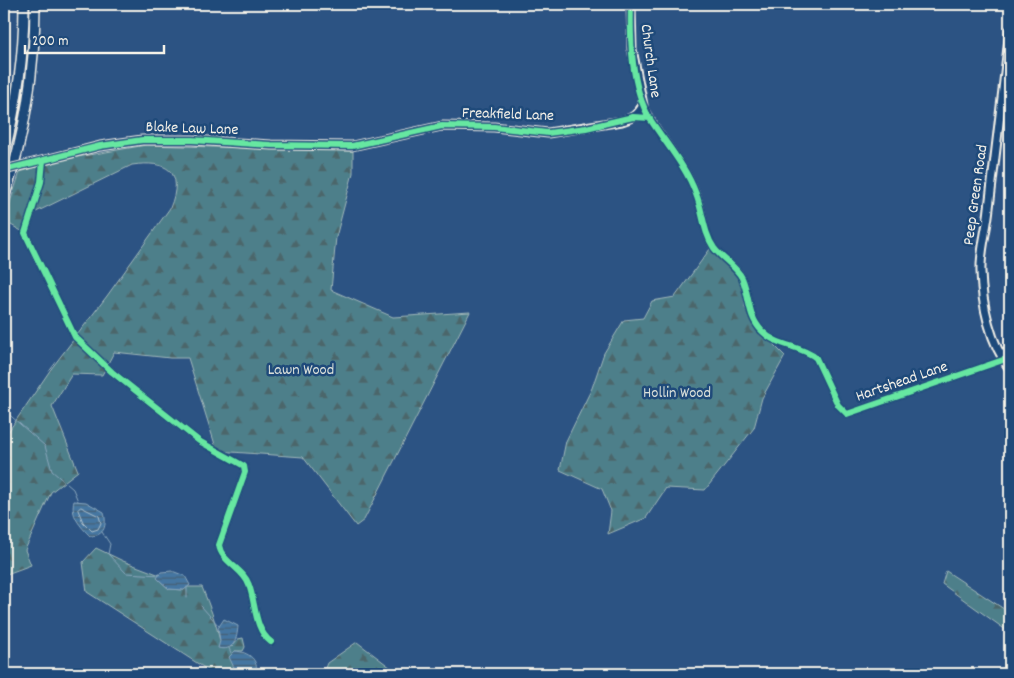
<svg xmlns="http://www.w3.org/2000/svg" width="1014" height="678" font-family="Dekko,sans-serif">
<style>
.forest{fill:url(#forest-firs);stroke:#a1b8b9}
.water{fill:url(#water-rules);stroke:#8aa7bd}
.lines{fill:none;stroke-linecap:round;stroke-linejoin:round}
.shore{stroke:#aec0cc;stroke-width:1}
.stream{stroke:#8aa7bd;stroke-width:1}
.street-casing{stroke:#f4f1e8;stroke-width:8}
.secondary-casing{stroke:#f4f1e8;stroke-width:11}
.highway-casing{stroke:#f4f1e8;stroke-width:12}
.street{stroke:#1f4a7a;stroke-width:4.5}
.secondary{stroke:#1f4a7a;stroke-width:7}
.highway{stroke:#1f4a7a;stroke-width:9}
.secondary-bridge-casing{stroke:#f4f1e8;stroke-width:11;stroke-linecap:butt}
.secondary-bridge{stroke:#1f4a7a;stroke-width:7}
.cycleway-casing{stroke:#1f4a7a;stroke-width:9}
.cycleway{stroke:#66e7a1;stroke-width:6}
.labels{text-anchor:middle;dominant-baseline:central;stroke-width:5;stroke-linejoin:round;paint-order:stroke}
.street-label{font-size:16px;fill:#f4f1e8;stroke:#1f4a7a}
.park-label{font-size:16px;fill:#dbe0da;stroke:#1f4a7a}
</style>
<defs>
<pattern id="forest-firs" width="22" height="20" patternUnits="userSpaceOnUse" patternTransform="scale(1.25)"><rect width="22" height="20" fill="#4e7f8a"/><path d="M5 1l3.5 6h-7zM16 11l3.5 6h-7z" fill="#4c666b"/></pattern>
<pattern id="water-rules" width="6" height="5" patternUnits="userSpaceOnUse" patternTransform="scale(1.25)"><rect width="6" height="5" fill="#4476a1"/><path d="M0 2.5h6" fill="none" stroke="#465f74"/></pattern>
</defs>
<rect width="100%" height="100%" fill="#2c5383"/>
<filter id="ink" filterUnits="userSpaceOnUse"><feTurbulence type="fractalNoise" baseFrequency=".02" numOctaves="2"/><feDisplacementMap in="SourceGraphic" scale="10" xChannelSelector="R" yChannelSelector="G"/><feConvolveMatrix kernelMatrix="1 2 1 2 8 2 1 2 1" color-interpolation-filters="sRGB"/></filter>
<g filter="url(#ink)">
<path class="forest" d="M4,4H10L8,62L4,64Z
M146,145L353,151V173L336,237L331,290L393,317L470,312L364,520L356,526L303,457L217,451L188,358H170L114,352L102,375L72,374L52,406L78,471L51,492L25,550L31,565L4,575V438L51,369L107,296L170,208C185,171 167,160 132,165L30,215L25,233L4,221L20,172L60,160Z
M710,249L734,271L742,285L745,307L754,325L785,356L762,398L754,428L705,490L666,488L646,518L608,534L611,511L602,489L560,470L566,441L592,388L604,353L624,320L643,318L652,301L675,297Z
M96,548L123,561L160,575L157,578L169,589L184,590L187,587H202C209,605 216,622 220,641L231,647L238,639L243,638L245,647L243,651H235L234,667L237,674H214L87,592L83,562Z
M946,571L1010,613V633L942,584Z
M357,642L399,674L323,673L327,663Z"/>
<path class="water" d="M74,501L86,502L104,512C107,525 105,536 90,536C80,526 70,515 74,501Z
M172,571L185,576L190,585L184,590L169,589L157,578L161,572Z
M224,619L238,626C237,639 234,652 218,648L220,641L218,628Z
M235,651C249,652 259,660 256,674H237L229,657Z"/>
<g class="lines">
<path class="shore" d="M81,507L99,516L101,523L98,529L92,531L83,522L78,510Z"/>
<path class="stream" d="M4,410L45,446L52,471L73,489L78,501
M102,532L110,544L108,554L126,573L160,575
M187,587V598
M201,606L219,626
M229,648L231,653"/>
<g class="street-casing">
<path id="street" d="M643,105C659,136 684,161 696,193C703,210 703,232 714,248C721,259 736,265 742,278C750,296 747,316 762,331C777,347 801,345 816,358L838,405L847,414L1003,360
M633,117L650,118
M43,161L41,182L25,233L75,337L112,372L199,441L244,466L245,472L219,545C221,562 244,569 249,585C256,604 254,629 271,642
M1002,356L1010,346"/>
</g>
<g class="secondary-casing">
<path id="secondary" d="M1010,30C1003,90 996,149 989,208C987,230 980,250 981,272C982,304 990,344 1010,369
M37,162L100,146L142,140H192L271,145L352,146L442,126L494,127L548,133L622,121C632,118 638,115 643,105L632,49L631,4"/>
</g>
<g class="highway-casing">
<path id="highway" d="M4,154C17,105 24,54 24,4
M4,198C25,135 35,70 35,4"/>
</g>
<use href="#street" class="street"/>
<use href="#secondary" class="secondary"/>
<use href="#highway" class="highway"/>
<g class="secondary-bridge-casing">
<path id="secondary-bridge" d="M4,170L37,162"/>
</g>
<use href="#secondary-bridge" class="secondary-bridge"/>
<g class="cycleway-casing">
<path id="cycleway" d="M631,4C630,40 631,87 650,119C666,144 686,166 696,194C703,211 703,232 714,248C722,259 736,266 742,278C750,296 747,316 762,331C777,347 801,345 816,358L838,405L847,414L1003,360
M43,161L41,182L25,233L75,337L112,372L199,441L244,466L245,472L219,545C221,562 244,569 249,585C256,604 254,629 271,642
M4,170L100,146L142,140H192L271,145L352,146L442,126L494,127L548,133L586,128L633,117L650,118"/>
</g>
<use href="#cycleway" class="cycleway"/>
</g>
</g>
<g class="labels">
<g class="street-label">
<text transform="translate(650 61) rotate(82)">Church Lane</text>
<text transform="translate(508 115) rotate(2)">Freakfield Lane</text>
<text transform="translate(192 129) rotate(2)">Blake Law Lane</text>
<text transform="translate(976 195) rotate(-82)">Peep Green Road</text>
<text transform="translate(902 382) rotate(-19)">Hartshead Lane</text>
</g>
<g class="park-label">
<text x="301" y="370">Lawn Wood</text>
<text x="677" y="393">Hollin Wood</text>
</g>
</g>
<rect width="1014" height="678" fill="none" stroke="#1f4a7a" stroke-width="20"/>
<rect x="10" y="10" width="994" height="658" fill="none" stroke="#f4f1e8" stroke-width="2" filter="url(#ink)"/>
<path d="M25 45v8h139v-8" fill="none" stroke="#f4f1e8" stroke-width="2.5"/>
<text x="32" y="45" font-size="15" fill="#f4f1e8" stroke="#1f4a7a" stroke-width="4" paint-order="stroke">200 m</text>
</svg>
